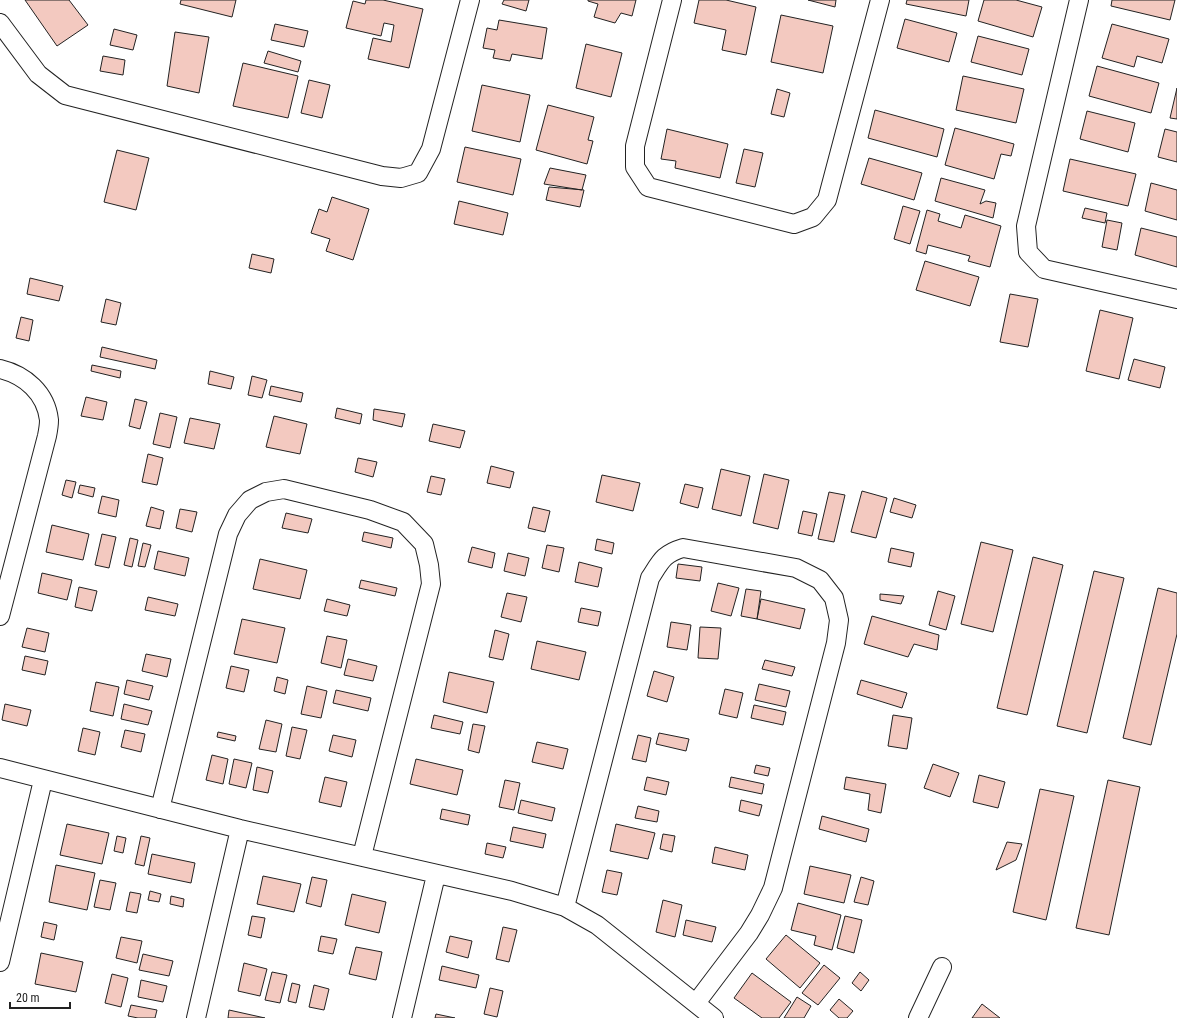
<svg xmlns="http://www.w3.org/2000/svg" width="1177" height="1018" font-family="'Roboto Condensed',sans-serif">
<style>
.building{fill:#f3c9c0;stroke:#222}
.lines{fill:none;stroke-linecap:round;stroke-linejoin:round}
.street-casing{stroke:#222;stroke-width:20}
.street{stroke:#fff;stroke-width:18}
</style>
<rect width="100%" height="100%" fill="#fff"/>
<path class="building" d="M25,0H69L88,25L57,46Z
M181,0H236L232,17L180,4Z
M366,0H383L423,9L409,68L368,59L373,38L391,42L394,25L384,23L381,36L346,28L353,1L365,4Z
M504,0H529L526,11L502,4Z
M588,0H636L632,16L621,13L615,23L594,17L598,4L588,1Z
M699,0H726L756,7L746,55L722,50L726,30L694,23Z
M808,0H836L835,7Z
M907,0H969L966,16L906,4Z
M984,0H1016L1042,7L1033,37L978,21Z
M1112,0H1175L1170,20L1111,6Z
M781,15L833,26L823,73L771,62Z
M905,19L957,33L949,62L897,48Z
M499,20L547,28L542,59L512,54L510,61L493,58L495,50L483,48L487,28L497,30Z
M275,24L308,31L304,47L271,40Z
M1112,24L1169,39L1162,63L1137,56L1134,67L1102,58Z
M114,29L137,35L133,50L110,45Z
M175,32L209,37L199,93L167,86Z
M978,36L1029,49L1022,75L971,62Z
M586,44L622,53L611,97L576,88Z
M268,51L301,61L298,72L264,63Z
M103,56L125,60L123,75L100,71Z
M243,63L298,76L288,118L233,106Z
M1097,66L1159,83L1151,113L1089,96Z
M963,76L1024,89L1016,123L956,110Z
M309,80L330,85L322,118L301,113Z
M482,85L530,95L520,142L472,131Z
M1177,88V119L1170,118Z
M777,89L790,93L784,117L771,114Z
M548,105L594,117L588,140L593,141L587,164L536,150Z
M875,110L944,129L937,157L868,138Z
M1087,111L1135,123L1128,152L1080,139Z
M955,128L1014,144L1011,156L1001,154L994,179L945,165Z
M667,129L728,144L720,178L675,168L676,161L661,159Z
M1165,129L1177,132V162L1158,157Z
M465,147L521,159L513,195L457,182Z
M744,149L763,153L755,187L736,183Z
M117,150L149,158L136,210L104,202Z
M869,158L922,173L914,200L861,184Z
M1070,159L1136,174L1128,206L1063,191Z
M550,168L586,175L582,190L544,184Z
M941,178L985,190L980,204L986,201L996,203L993,218L935,201Z
M1151,183L1177,190V220L1145,211Z
M549,187L584,190L580,207L546,200Z
M332,197L369,209L353,260L326,251L330,239L311,233L319,209L327,212Z
M459,201L508,213L503,235L454,224Z
M903,206L920,211L910,244L894,239Z
M1085,208L1107,213L1105,223L1082,218Z
M927,210L940,214L938,221L961,228L965,215L1001,226L990,267L968,261L970,256L928,245L926,254L916,251Z
M1107,220L1122,223L1117,250L1102,247Z
M1141,228L1177,237V267L1135,255Z
M252,254L274,259L271,273L249,268Z
M925,261L979,277L970,306L916,290Z
M30,278L63,286L59,301L27,294Z
M1010,294L1038,299L1028,347L1000,342Z
M106,299L121,303L116,325L101,322Z
M1100,310L1133,318L1119,379L1086,371Z
M21,317L33,320L29,341L16,338Z
M102,347L157,360L155,369L100,357Z
M1134,359L1165,367L1160,388L1128,380Z
M92,365L121,371L120,378L91,371Z
M210,371L234,377L231,389L208,384Z
M252,376L267,380L262,398L248,395Z
M271,386L303,393L301,402L269,395Z
M86,397L107,402L103,420L81,416Z
M135,399L147,402L140,429L129,426Z
M337,408L362,414L360,424L335,418Z
M374,409L405,414L402,427L373,420Z
M160,413L177,417L170,448L153,444Z
M274,416L307,424L300,454L266,447Z
M190,418L220,424L214,449L184,443Z
M433,424L465,431L460,448L429,441Z
M148,454L163,458L157,485L142,482Z
M358,458L377,462L373,477L355,472Z
M491,466L514,472L510,488L487,483Z
M721,469L750,476L741,516L712,509Z
M764,474L789,480L778,529L753,523Z
M602,475L640,483L633,511L596,502Z
M431,476L445,479L441,495L427,492Z
M66,480L76,482L72,498L62,495Z
M685,484L703,488L698,508L680,503Z
M80,485L95,488L93,497L78,493Z
M862,491L887,498L876,538L851,532Z
M829,492L845,495L834,542L818,539Z
M102,496L119,500L116,517L98,513Z
M894,498L916,505L912,518L890,512Z
M151,507L164,511L160,529L146,526Z
M533,507L550,511L545,532L528,528Z
M180,509L197,512L192,532L176,528Z
M803,511L817,514L812,536L798,533Z
M286,513L312,519L308,533L282,528Z
M52,525L89,534L83,560L46,552Z
M364,532L393,538L391,548L362,541Z
M102,534L116,537L109,568L95,565Z
M130,538L138,540L132,567L124,565Z
M597,539L614,543L612,554L595,550Z
M981,542L1013,550L993,632L961,624Z
M143,543L151,545L145,567L138,566Z
M547,545L564,548L559,572L542,568Z
M472,547L495,553L492,568L468,562Z
M891,548L914,553L911,567L888,562Z
M158,551L189,558L185,576L154,569Z
M508,553L529,558L525,576L504,571Z
M1033,557L1063,565L1027,715L997,708Z
M260,559L307,570L300,599L253,589Z
M579,562L602,568L598,587L575,582Z
M678,564L702,567L700,581L676,578Z
M1094,571L1124,578L1087,733L1057,726Z
M42,573L72,580L67,600L38,593Z
M361,580L397,588L395,596L359,588Z
M718,583L739,588L731,616L711,611Z
M79,587L97,591L92,611L75,607Z
M1158,588L1177,593V634L1151,745L1123,738Z
M746,589L761,591L757,619L741,616Z
M938,591L955,596L946,630L929,625Z
M507,593L527,597L521,622L501,617Z
M880,594L904,596L901,604L880,600Z
M148,597L178,604L175,616L145,610Z
M327,599L350,605L347,616L324,611Z
M761,599L805,609L800,629L757,619Z
M581,608L601,612L598,626L578,622Z
M872,616L939,635L937,650L914,644L908,657L864,644Z
M242,619L285,628L277,663L234,654Z
M671,622L691,625L687,650L667,647Z
M700,627L721,628L718,659L698,658Z
M27,628L49,633L45,652L22,647Z
M495,630L509,634L503,660L489,657Z
M327,636L347,640L341,668L321,663Z
M537,641L586,652L579,680L531,669Z
M146,654L171,659L167,677L142,671Z
M25,656L48,661L45,675L22,670Z
M348,659L377,666L373,681L344,675Z
M765,660L795,667L792,676L762,669Z
M231,666L249,670L244,692L226,688Z
M654,671L674,677L667,702L647,696Z
M449,672L494,682L487,713L443,702Z
M277,677L288,680L285,694L274,691Z
M127,680L153,686L149,700L124,694Z
M861,680L907,693L902,708L857,694Z
M96,682L119,687L113,716L90,711Z
M759,684L790,691L786,707L755,700Z
M307,686L327,691L321,718L301,714Z
M725,689L743,693L737,718L719,714Z
M336,690L371,698L368,711L333,703Z
M5,704L31,710L27,726L2,720Z
M124,704L152,711L148,725L121,719Z
M754,705L786,712L783,725L751,718Z
M434,715L463,722L460,734L431,728Z
M893,715L912,718L907,749L888,746Z
M266,720L282,724L276,752L259,749Z
M473,724L485,726L479,753L468,750Z
M292,727L307,730L300,759L286,756Z
M83,728L100,732L95,755L78,751Z
M125,730L145,734L141,752L121,747Z
M218,732L236,736L235,741L217,737Z
M659,733L689,739L686,751L656,744Z
M333,735L356,740L352,757L329,751Z
M638,735L651,738L646,762L632,759Z
M537,742L568,749L563,769L532,762Z
M212,755L228,759L223,784L206,780Z
M234,759L252,763L246,788L229,784Z
M416,759L463,770L457,795L410,784Z
M933,764L959,773L950,797L924,788Z
M756,765L770,768L768,776L754,773Z
M257,767L273,771L268,793L253,790Z
M979,775L1005,782L998,808L973,802Z
M325,777L347,782L341,807L319,802Z
M647,777L669,782L666,795L644,790Z
M731,777L764,784L762,794L729,787Z
M846,777L886,784L881,813L868,810L870,794L844,789Z
M505,780L520,783L514,810L499,807Z
M1108,780L1140,787L1109,935L1076,928Z
M1040,789L1074,796L1046,920L1013,912Z
M521,800L555,808L552,821L518,813Z
M741,800L762,805L759,816L739,811Z
M638,806L659,811L657,822L635,818Z
M442,809L470,815L468,825L440,819Z
M822,816L869,829L866,842L819,829Z
M67,824L109,833L102,864L60,855Z
M616,824L655,833L648,859L610,851Z
M513,827L546,834L543,848L510,841Z
M663,834L675,836L672,852L660,849Z
M117,836L126,838L123,853L114,851Z
M141,836L150,838L144,866L135,864Z
M1007,842L1022,844L1016,860L996,870Z
M487,843L506,847L503,858L485,854Z
M715,847L748,855L745,870L712,863Z
M152,854L195,863L191,883L148,874Z
M56,865L95,873L87,910L49,902Z
M810,866L851,875L844,903L804,894Z
M607,870L622,873L617,895L602,892Z
M263,876L301,884L294,912L257,904Z
M312,877L327,880L321,907L306,903Z
M861,877L874,881L868,905L854,902Z
M100,880L116,883L110,910L94,907Z
M150,891L161,894L159,902L148,900Z
M130,892L141,894L137,913L126,911Z
M352,894L386,902L379,933L345,925Z
M171,896L184,899L183,907L170,904Z
M663,900L682,905L675,937L656,932Z
M798,903L841,915L832,950L814,945L816,936L791,930Z
M252,916L265,918L261,938L248,935Z
M845,916L862,920L854,953L837,948Z
M686,920L716,927L712,942L683,935Z
M44,922L57,925L54,940L41,937Z
M503,927L517,930L509,962L496,959Z
M786,935L820,963L800,988L766,959Z
M321,936L337,939L333,954L318,951Z
M450,936L472,941L468,958L446,952Z
M121,937L142,941L137,963L116,958Z
M356,947L382,952L376,980L349,974Z
M41,953L83,962L76,992L35,984Z
M143,954L173,961L169,976L139,970Z
M244,963L267,969L260,996L238,991Z
M824,965L840,978L818,1005L802,993Z
M442,966L479,975L476,988L439,980Z
M272,972L287,975L280,1003L265,1000Z
M860,972L869,980L861,991L852,983Z
M752,973L791,1002L779,1018H762L734,998Z
M112,974L128,978L121,1007L105,1003Z
M141,980L167,986L163,1002L138,997Z
M292,983L300,985L296,1003L288,1001Z
M314,985L329,989L324,1010L309,1007Z
M490,988L503,991L497,1017L484,1014Z
M797,997L811,1006L804,1018H784Z
M839,999L853,1011L847,1018H839L830,1010Z
M982,1004L1000,1018H972Z
M131,1005L157,1010L155,1018H138L128,1016Z
M229,1010L265,1018H228Z
M436,1014L455,1018H435Z"/>
<g class="lines">
<g class="street-casing">
<path id="street" d="M672,0L635,146V167L648,187L794,224L813,217L827,200L880,0
M1079,0L1026,226L1028,252L1044,269L1177,299
M0,23L38,74L65,95L382,176L401,178L418,173L431,149L470,0
M0,369C25,375 46,393 49,420C49,425 48,431 47,436L0,616
M0,768L240,829L512,891L565,907L597,925L714,1018
M160,809L228,534L237,515L250,500L266,492L284,489L370,510L403,522L424,544L429,565L431,584L362,856
M565,907L650,578C661,561 663,554 683,548L796,568L820,580L834,598L839,620L836,643L773,888L760,915L749,933L696,1003
M0,962L43,780
M196,1018L240,829
M402,1018L436,875
M918,1018L942,967"/>
</g>
<use href="#street" class="street"/>
</g>
<path d="M10 1002v6h60v-6" fill="none" stroke="#222222" stroke-width="2"/>
<text x="16" y="1002" font-size="12" fill="#222222" stroke="#ffffff" stroke-width="3" paint-order="stroke">20 m</text>
</svg>
